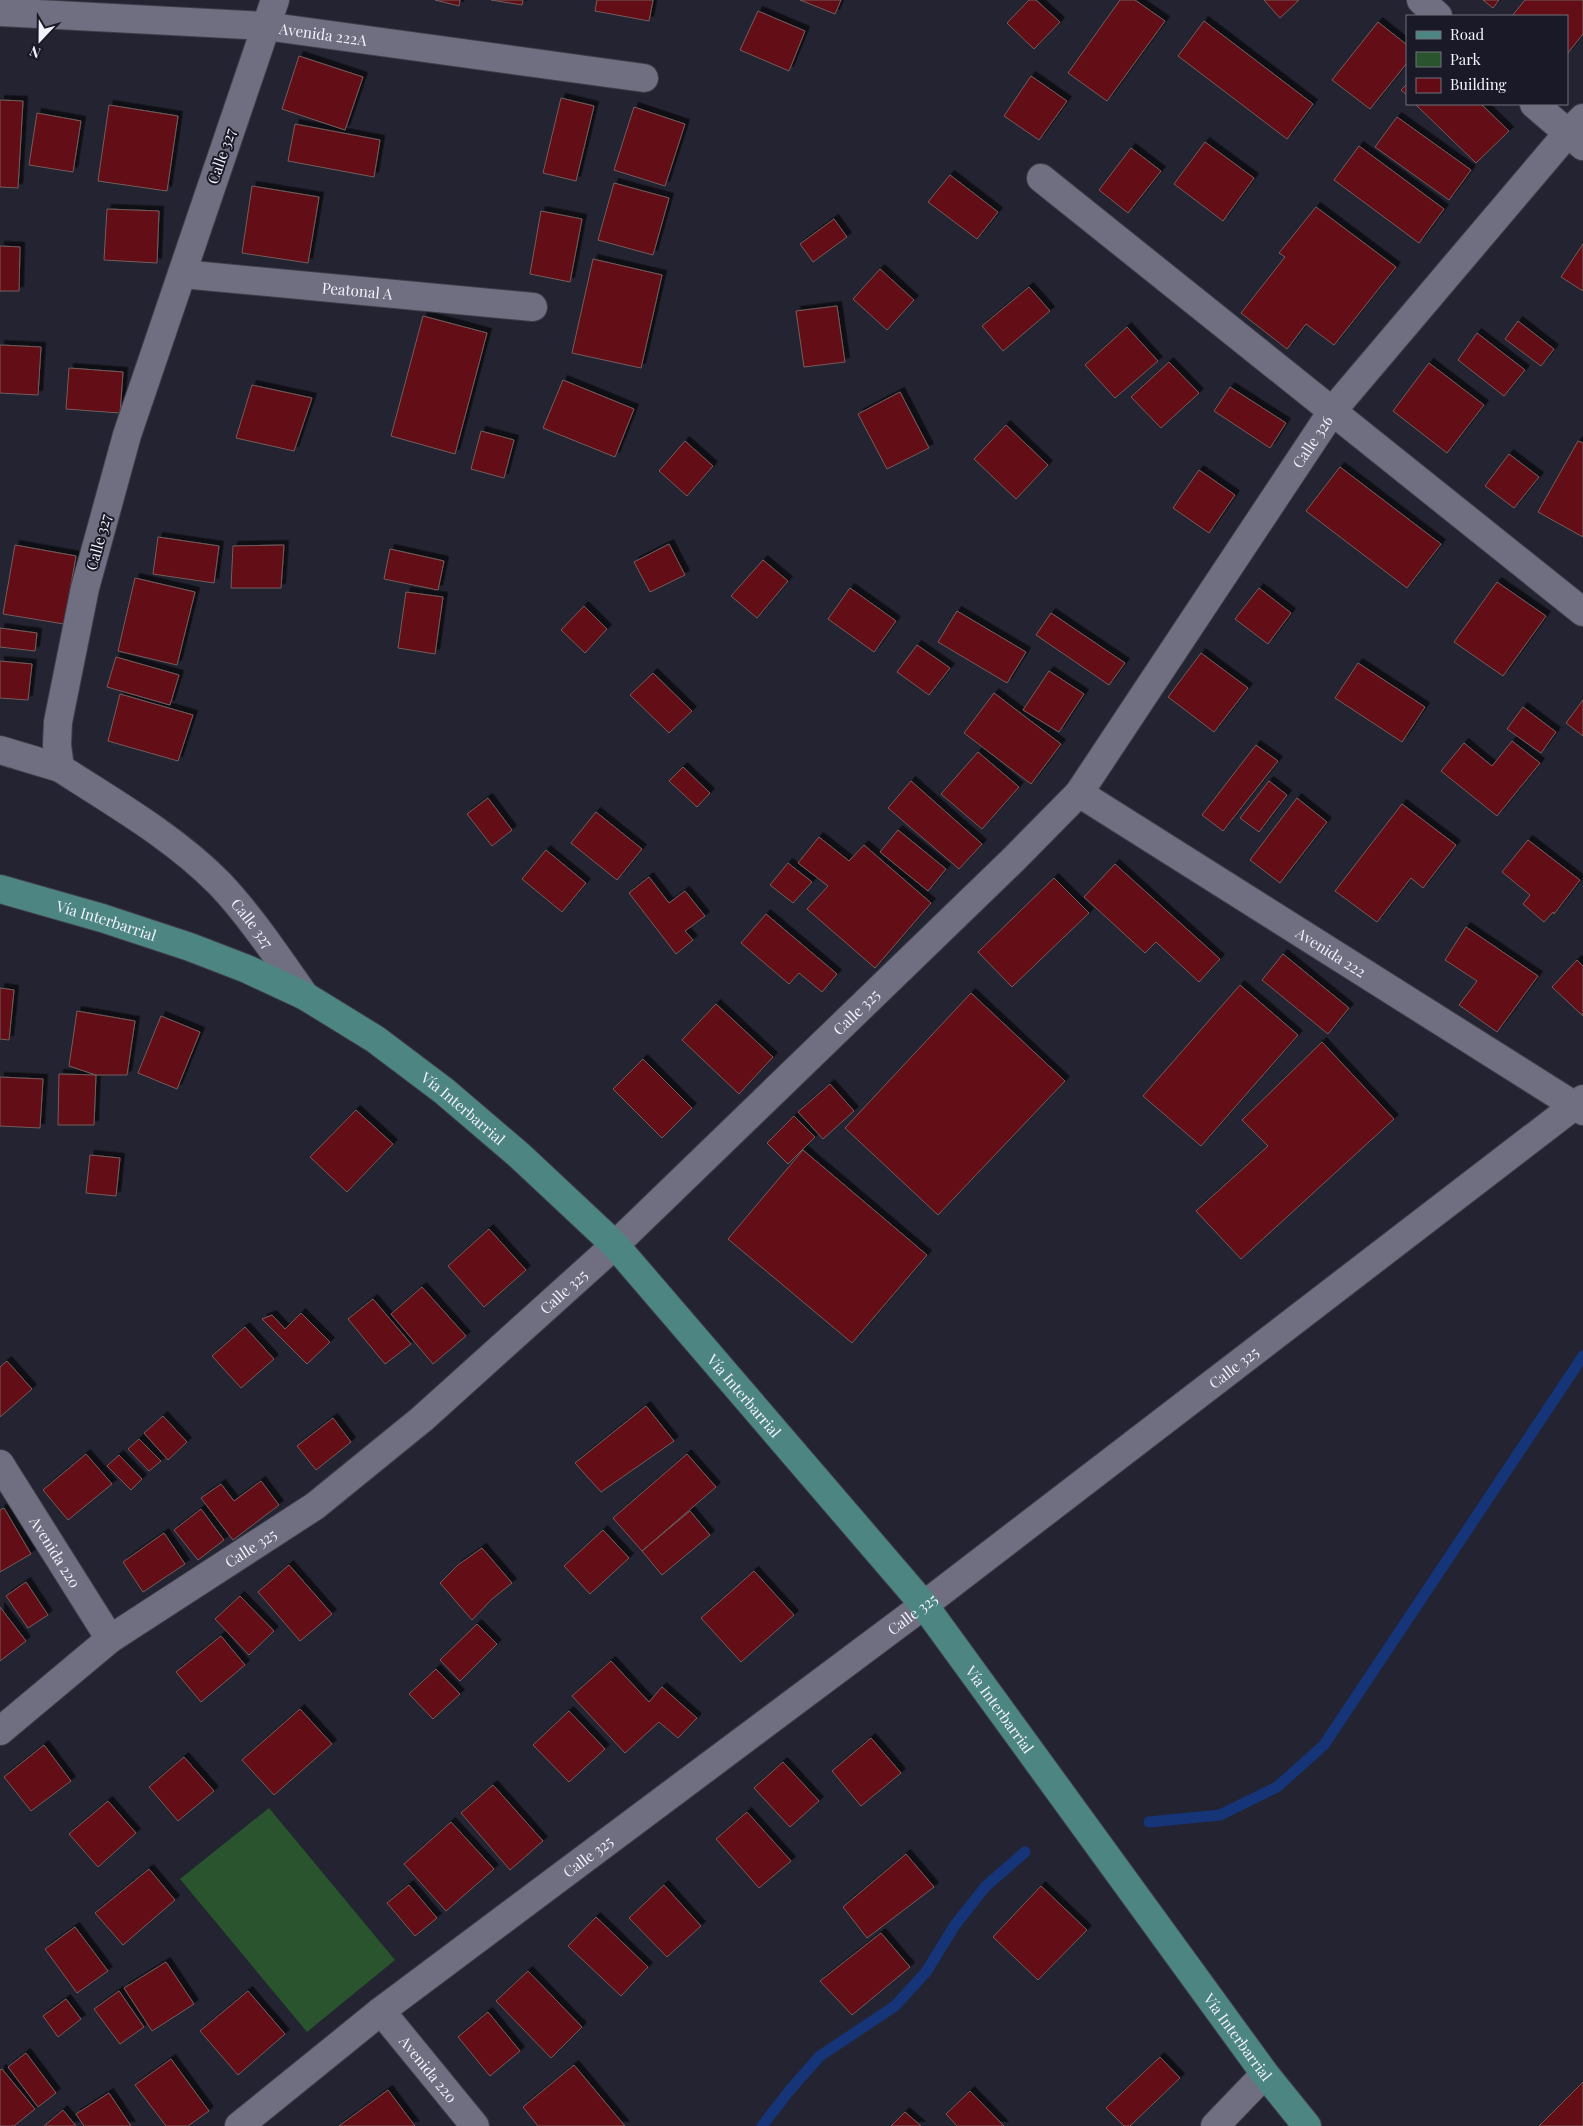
<svg xmlns="http://www.w3.org/2000/svg" width="1583" height="2126" font-family="'Playfair Display',serif">
<style>
.green{fill:#29542e}
.lines{fill:none;stroke-linecap:round;stroke-linejoin:round}
.stream{stroke:#153578;stroke-width:11}
.building{fill:#640a14;stroke:#725e5d;filter:url(#shadow)}
.street-casing{stroke:#3f3f4b;stroke-width:30}
.primary-casing{stroke:#3f3f4b;stroke-width:30}
.street{stroke:#706f81;stroke-width:28}
.primary{stroke:#4d8582;stroke-width:28}
.labels{text-anchor:middle;dominant-baseline:central;stroke-width:4;stroke-linejoin:round;paint-order:stroke}
.street-label{font-size:15px;fill:#f2f2fc;stroke:#1a1927}
</style>
<defs>
<filter id="shadow"><feDropShadow dx="4.5" dy="-4.5" stdDeviation="0" flood-color="#0009"/></filter>
</defs>
<rect width="100%" height="100%" fill="#232331"/>
<path class="green" d="M269,1808L395,1960L307,2032L180,1879Z"/>
<g class="lines">
<path class="stream" d="M1149,1822L1220,1815L1277,1787L1324,1745L1583,1356
M762,2126L789,2091L820,2056L895,2006L926,1972L955,1925L986,1886L1025,1852"/>
</g>
<path class="building" d="M435,0H460L459,6Z
M491,0H523L522,5Z
M597,0H653L649,21L595,11Z
M800,0H841L835,14Z
M1029,0H1036L1060,22L1034,49L1007,23Z
M1120,0H1135L1165,21L1107,101L1068,73Z
M1264,0H1299L1280,18Z
M1483,0H1499L1493,8Z
M1525,0H1583V34L1567,54V16H1512Z
M758,11L805,31L789,71L740,50Z
M1204,21L1313,104L1287,139L1178,56Z
M1378,22L1407,45V63L1370,109L1332,80Z
M299,56L363,77L345,130L282,109Z
M1031,76L1067,101L1039,140L1004,116Z
M1407,84V95L1401,90Z
M561,98L594,106L576,181L543,173Z
M0,100L23,101L18,188L0,187Z
M1415,104H1481L1509,131L1476,163Z
M109,105L178,116L167,191L98,181Z
M634,107L685,124L665,186L614,170Z
M37,113L81,121L73,172L29,165Z
M1397,117L1471,170L1449,200L1375,147Z
M295,124L380,140L374,177L288,161Z
M1205,142L1254,178L1223,221L1174,184Z
M1359,146L1444,209L1419,243L1334,180Z
M1131,148L1161,171L1128,213L1099,190Z
M950,175L998,212L977,239L928,202Z
M614,183L669,198L653,255L598,240Z
M252,186L319,197L308,263L242,253Z
M1316,207L1396,267L1334,345L1306,324L1287,349L1241,313L1285,257L1279,253Z
M107,209L159,211L157,263L104,260Z
M541,211L582,219L570,282L530,274Z
M834,219L847,237L813,262L800,244Z
M1583,244V291L1561,277Z
M0,246L20,247L19,291H0Z
M593,259L662,275L641,368L572,353Z
M880,269L914,300L887,330L853,299Z
M1029,287L1050,311L1003,351L982,326Z
M837,306L845,362L804,367L796,311Z
M423,316L487,333L455,454L391,436Z
M1518,321L1554,349L1541,366L1505,339Z
M1127,327L1158,361L1115,398L1085,365Z
M1477,333L1525,370L1504,396L1458,360Z
M0,345L41,347L38,395L0,393Z
M1169,362L1199,393L1161,428L1131,397Z
M1429,363L1484,405L1447,453L1393,411Z
M69,368L123,372L120,413L66,409Z
M563,380L634,409L615,457L543,428Z
M252,385L312,398L294,451L236,438Z
M1230,387L1286,423L1270,448L1214,411Z
M900,392L929,448L887,469L858,414Z
M1006,425L1048,465L1016,499L974,459Z
M481,431L514,440L504,478L471,469Z
M685,441L713,466L687,496L659,471Z
M1578,441L1583,443V537L1538,512Z
M1509,454L1539,477L1514,508L1485,486Z
M1340,467L1441,544L1407,588L1306,511Z
M1199,470L1235,495L1209,533L1173,508Z
M158,537L219,546L214,583L153,574Z
M669,544L685,575L650,592L634,562Z
M15,545L76,556L64,624L3,614Z
M284,545L281,588H231L233,546Z
M390,549L444,561L438,590L384,579Z
M763,560L788,581L757,618L731,596Z
M135,578L195,592L177,665L118,651Z
M1497,582L1546,616L1503,676L1454,642Z
M850,588L896,621L874,652L828,619Z
M1259,588L1291,613L1268,644L1235,619Z
M406,592L443,597L435,654L398,648Z
M584,606L607,629L585,653L561,630Z
M957,611L1026,652L1007,683L938,642Z
M1051,613L1125,663L1109,685L1036,635Z
M0,628L37,633L35,651L0,647Z
M917,645L950,668L929,695L897,672Z
M1201,653L1248,688L1214,732L1168,697Z
M116,657L179,675L170,705L107,687Z
M0,661L32,664L28,700L0,698Z
M1358,663L1425,707L1402,742L1335,698Z
M1049,671L1084,694L1059,732L1023,710Z
M653,673L692,711L669,733L630,695Z
M994,693L1061,744L1031,784L964,733Z
M120,694L193,715L178,761L108,741Z
M1583,700V736L1566,723Z
M1523,707L1556,732L1541,753L1507,729Z
M1512,741L1540,763L1497,816L1441,771L1464,743L1492,766Z
M1256,745L1278,761L1223,831L1202,815Z
M978,752L1019,787L982,829L941,794Z
M683,767L710,793L697,807L669,781Z
M911,781L982,844L959,869L888,808Z
M1269,781L1287,795L1259,832L1240,818Z
M488,798L512,830L492,846L467,814Z
M1297,798L1327,822L1280,883L1250,860Z
M1402,804L1456,845L1423,888L1411,878L1377,922L1335,891Z
M596,812L642,849L617,880L571,843Z
M898,830L946,869L928,891L880,852Z
M819,837L849,861L864,845L931,903L875,968L807,909L828,886L798,863Z
M1528,840L1580,880L1554,914L1553,912L1544,922L1523,904L1530,895L1502,872Z
M546,850L586,883L562,912L522,879Z
M788,863L812,882L793,903L770,885Z
M1115,864L1220,959L1199,982L1156,942L1145,953L1084,897Z
M649,877L669,903L685,891L705,916L685,931L693,940L676,954L629,893Z
M1054,878L1089,913L1012,987L978,952Z
M766,914L837,974L822,992L799,973L789,984L741,943Z
M1466,927L1538,976L1497,1032L1459,1005L1477,981L1445,960Z
M1283,954L1349,1008L1328,1034L1262,980Z
M1577,960L1583,966V1016L1552,987Z
M1240,985L1298,1035L1201,1146L1143,1096Z
M0,988L14,990L9,1040L0,1039Z
M971,993L1065,1081L938,1215L845,1128Z
M716,1004L773,1057L739,1094L682,1040Z
M77,1011L135,1021L127,1075H96L69,1066Z
M161,1016L200,1032L177,1089L138,1073Z
M1322,1042L1394,1119L1241,1259L1196,1211L1268,1146L1242,1120Z
M643,1059L692,1108L662,1138L613,1089Z
M59,1074L96,1075L94,1125H58Z
M0,1077L43,1079L40,1128L0,1126Z
M830,1084L854,1111L823,1139L798,1112Z
M356,1110L393,1144L347,1192L310,1157Z
M794,1116L815,1137L788,1164L767,1143Z
M803,1150L927,1255L852,1343L728,1239Z
M90,1155L120,1158L116,1196L86,1193Z
M489,1229L526,1270L484,1307L448,1266Z
M422,1287L466,1336L433,1364L391,1314Z
M373,1299L411,1344L385,1364L348,1319Z
M301,1313L330,1342L307,1364L262,1319L272,1315L285,1329Z
M245,1327L274,1359L241,1388L212,1356Z
M7,1361L32,1389L0,1417V1367Z
M646,1406L674,1441L601,1492L575,1463Z
M163,1416L187,1442L168,1460L144,1433Z
M333,1418L351,1442L316,1470L297,1446Z
M139,1439L161,1461L149,1471L128,1449Z
M86,1454L112,1484L68,1520L43,1490Z
M687,1454L716,1487L642,1551L613,1518Z
M119,1455L142,1479L131,1490L107,1466Z
M261,1481L279,1505L233,1540L201,1498L221,1484L234,1501Z
M4,1508L31,1554L0,1572V1510Z
M201,1509L224,1540L198,1560L174,1530Z
M690,1511L710,1535L662,1575L642,1551Z
M603,1530L629,1558L590,1594L564,1566Z
M164,1533L185,1564L143,1592L123,1562Z
M482,1548L512,1583L492,1599L472,1620L440,1583L458,1565Z
M289,1565L332,1614L300,1641L258,1592Z
M754,1571L794,1615L741,1662L701,1618Z
M26,1582L48,1615L28,1628L6,1596Z
M240,1596L274,1631L249,1655L215,1619Z
M0,1607L26,1641L0,1661Z
M477,1624L497,1644L460,1681L440,1660Z
M221,1636L245,1665L201,1702L176,1672Z
M611,1661L649,1702L662,1687L697,1718L678,1738L659,1722L625,1753L572,1696Z
M436,1669L460,1694L433,1719L409,1694Z
M300,1709L332,1744L274,1795L242,1760Z
M569,1711L605,1749L569,1782L533,1745Z
M871,1738L901,1773L861,1806L832,1771Z
M44,1745L71,1781L31,1811L4,1777Z
M184,1757L214,1791L178,1821L149,1787Z
M783,1762L819,1801L790,1827L754,1788Z
M493,1785L543,1841L510,1870L461,1813Z
M108,1801L136,1833L98,1867L69,1834Z
M747,1812L791,1861L759,1888L716,1839Z
M451,1822L494,1869L446,1911L404,1864Z
M906,1854L934,1887L867,1938L843,1907Z
M149,1869L175,1900L123,1945L95,1913Z
M409,1885L437,1918L415,1936L387,1903Z
M664,1885L701,1926L667,1957L629,1918Z
M1041,1886L1087,1930L1038,1980L993,1937Z
M596,1917L648,1967L621,1996L568,1946Z
M75,1927L108,1971L77,1993L45,1949Z
M881,1933L910,1967L852,2015L820,1981Z
M166,1962L194,2004L152,2031L124,1988Z
M528,1971L582,2027L551,2058L496,2001Z
M119,1991L144,2027L120,2044L94,2009Z
M248,1991L285,2034L238,2075L200,2031Z
M66,1999L81,2019L58,2037L43,2016Z
M488,2012L520,2051L490,2076L458,2037Z
M26,2053L56,2093L38,2107L8,2067Z
M1160,2057L1180,2078L1130,2126H1124L1106,2108Z
M171,2059L209,2111L188,2126H166L135,2085Z
M574,2065L625,2126H538L523,2107Z
M2,2069L35,2109L14,2126H0V2070Z
M1583,2082V2126H1539Z
M388,2090L415,2126H339Z
M970,2091L1004,2126H957L946,2114Z
M109,2093L131,2126H84L76,2114Z
M63,2110L76,2126H44Z
M905,2112L921,2126H891Z"/>
<g class="lines">
<g class="street-casing">
<g id="street">
<path id="s1" d="M275,0L127,435L85,588L58,722L57,745L60,768C114,803 174,837 220,884C252,918 278,958 305,996"/>
<path d="M1421,0L1438,16"/>
<path id="s2" d="M0,12L265,26L644,78"/>
<path d="M1534,104L1583,146"/>
<path d="M1041,178L1583,612"/>
<path id="s3" d="M182,274L533,307"/>
<path d="M0,750L60,768"/>
<path id="s4" d="M1079,793L1583,1111"/>
<path id="s5" d="M0,1464L110,1639"/>
<path id="s6" d="M0,1731L110,1639L315,1506L422,1419L615,1245L1014,859L1079,793L1333,410L1567,134L1583,118"/>
<path id="s7" d="M381,2011L475,2126"/>
<path id="s8" d="M239,2126L381,2011L924,1605L1583,1099"/>
<path d="M1215,2126L1265,2074"/>
</g>
</g>
<g class="primary-casing">
<g id="primary">
<path id="s9" d="M0,889L102,918L190,947L247,969L305,996L375,1039L444,1091L520,1156L615,1245L924,1605L1265,2074L1307,2126"/>
</g>
</g>
<use href="#street" class="street"/>
<use href="#primary" class="primary"/>
</g>
<g class="labels">
<g class="street-label">
<text stroke="none"><textPath href="#s2" startOffset="324">Avenida 222A</textPath></text>
<text transform="translate(221 156) rotate(-71)">Calle 327</text>
<text stroke="none"><textPath href="#s3" startOffset="176">Peatonal A</textPath></text>
<text stroke="none"><textPath href="#s6" startOffset="1855">Calle 326</textPath></text>
<text transform="translate(98 542) rotate(-75)">Calle 327</text>
<text stroke="none"><textPath href="#s9" startOffset="111">Vía Interbarrial</textPath></text>
<text stroke="none"><textPath href="#s1" startOffset="1050">Calle 327</textPath></text>
<text stroke="none"><textPath href="#s4" startOffset="298">Avenida 222</textPath></text>
<text stroke="none"><textPath href="#s6" startOffset="1121">Calle 325</textPath></text>
<text stroke="none"><textPath href="#s9" startOffset="518">Vía Interbarrial</textPath></text>
<text stroke="none"><textPath href="#s6" startOffset="716">Calle 325</textPath></text>
<text stroke="none"><textPath href="#s8" startOffset="1251">Calle 325</textPath></text>
<text stroke="none"><textPath href="#s9" startOffset="921">Vía Interbarrial</textPath></text>
<text stroke="none"><textPath href="#s6" startOffset="311">Calle 325</textPath></text>
<text stroke="none"><textPath href="#s5" startOffset="104">Avenida 220</textPath></text>
<text stroke="none"><textPath href="#s8" startOffset="846">Calle 325</textPath></text>
<text stroke="none"><textPath href="#s9" startOffset="1326">Vía Interbarrial</textPath></text>
<text stroke="none"><textPath href="#s8" startOffset="441">Calle 325</textPath></text>
<text stroke="none"><textPath href="#s9" startOffset="1731">Vía Interbarrial</textPath></text>
<text stroke="none"><textPath href="#s7" startOffset="75">Avenida 220</textPath></text>
</g>
</g>
<rect x="1406" y="15" width="162" height="90" fill="#1a1927" stroke="#70707c"/>
<rect x="1416" y="31" width="25" height="8" fill="#4d8582" stroke="#70707c"/>
<text x="1450" y="40" font-size="15" fill="#f2f2fc">Road</text>
<rect x="1416" y="52" width="25" height="15" fill="#29542e" stroke="#70707c"/>
<text x="1450" y="65" font-size="15" fill="#f2f2fc">Park</text>
<rect x="1416" y="78" width="25" height="15" fill="#640a14" stroke="#70707c"/>
<text x="1450" y="90" font-size="15" fill="#f2f2fc">Building</text>
<g transform="translate(40 40) rotate(202)" stroke="#1a1927" stroke-width="4" paint-order="stroke">
<path d="M0-4L9 19L0 12L-9 19Z" fill="#f2f2fc"/>
<text y="-8" font-size="14" font-weight="bold" text-anchor="middle" fill="#f2f2fc">N</text>
</g>
</svg>
